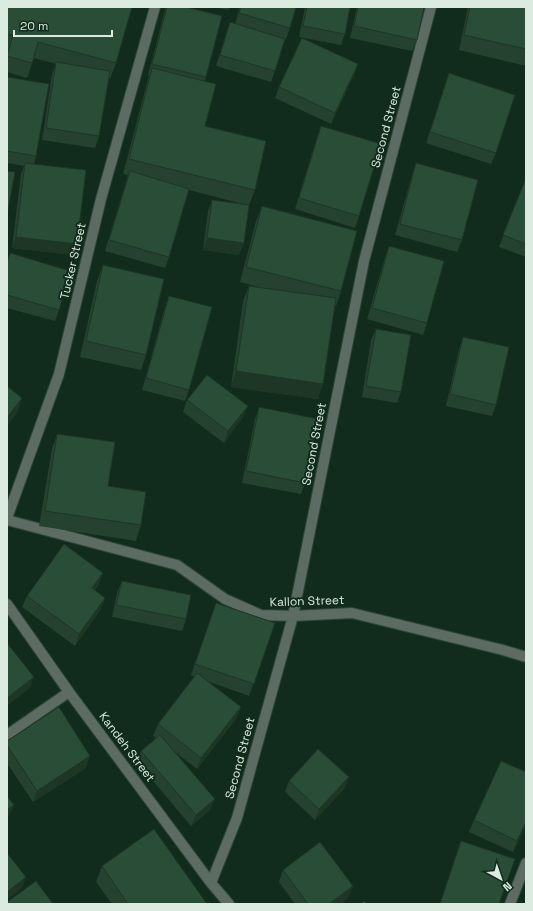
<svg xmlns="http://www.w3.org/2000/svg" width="533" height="911" font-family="'Space Grotesk',sans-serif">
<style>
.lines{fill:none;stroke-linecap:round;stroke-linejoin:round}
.minor-casing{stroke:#2d4737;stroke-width:12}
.minor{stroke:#5d6c62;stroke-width:10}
.wall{fill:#24422f}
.shaded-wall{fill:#1d3626}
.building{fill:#2a4d37;stroke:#1d3626}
.labels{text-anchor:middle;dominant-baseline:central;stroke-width:4;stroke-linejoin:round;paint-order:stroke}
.street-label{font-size:12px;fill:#dbebe0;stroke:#112c1c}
</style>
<rect width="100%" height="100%" fill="#112c1c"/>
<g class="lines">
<g class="minor-casing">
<path id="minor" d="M7,518L59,374L101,199L155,7
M7,520L177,565L225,599L261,615L293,616L352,613L503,650L526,657
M7,604L69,692L211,883L229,904
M7,735L69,692
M211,883L237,818L293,616L364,261L431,7
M510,904L526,863"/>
</g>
<use href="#minor" class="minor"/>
</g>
<path class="wall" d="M7,7L116,63L110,79L109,78L99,136L95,148L42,140L52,74L56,64L34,58L27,78L7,72Z
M166,7H186L206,77L205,81V126L255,190L249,205L244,243L239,255L203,250L208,211L212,200L243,204L189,190L169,257L165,268L105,251L128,175L123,174L147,83L149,76L148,75L164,14Z
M214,7H230L229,10Z
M240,7H296L290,28L286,39H284L275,71L271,82L216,66L230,22L235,24Z
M305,7H350L345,34L341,45L299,37Z
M357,7H424L417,40L412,51L350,38Z
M468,7H526V66L459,50Z
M358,64L354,75L331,124L275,98L279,87Z
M449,73L496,153L491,164L426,143Z
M7,77L36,156L34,164L77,244L73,255L12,248L21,174L24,166L7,163Z
M321,126L359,216L355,228L295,209L317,137Z
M416,163L462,240L457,252L395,235L412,175Z
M526,178V257L499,247Z
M262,206L341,291L336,306H335L318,399L231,387L243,301L249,286L262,288L240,282L256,221Z
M389,246L427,323L423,335L367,319L385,257Z
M10,253L59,310L55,321L7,308V261Z
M103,265L146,355L141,370L80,357L97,281Z
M169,296L189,390L185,401L142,390L165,307Z
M376,329L401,392L397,403L362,397L371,340Z
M463,337L496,405L492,416L446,406L459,349Z
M187,400L248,406L243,417L224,443L183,412Z
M259,407L305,483L301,494L242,483L255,419Z
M57,434L108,486L141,525L136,541L39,526L52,449Z
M122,581L186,619L182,631L112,617L117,593Z
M99,584L95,590L105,598L101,609L75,646L22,607L27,596Z
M216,603L275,623L249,696L207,681L241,707L236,719L197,769L175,752L210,810L191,826L137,762L141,751L156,738L153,736L158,724L195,677L191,675Z
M7,741L86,768L33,802L7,763Z
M289,781L345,788L315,820L285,792Z
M474,820L526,825L513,852L469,832Z
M102,866L207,904H112L96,882Z
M283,870L353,886L348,898L340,904H295L279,882Z"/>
<path class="shaded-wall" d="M358,64L354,75L331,124L335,113Z
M16,237L77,244L73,255L12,248Z
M207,238L244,243L239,255L203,250Z
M236,371L323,384L318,399L231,387Z
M22,398L17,413L7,426V418Z
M248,406L243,417L224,443L228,431Z
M103,573L99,584L88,600L92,588Z
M105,598L101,609L75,646L79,634Z
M34,677L30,688L7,706V698Z
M241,707L236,719L197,769L201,758Z
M90,756L86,768L33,802L37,791Z
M349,777L345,788L315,820L319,809Z
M215,799L210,810L191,826L196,815Z
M14,805L9,816L7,818V810Z
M526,822V825L513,852L517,841Z
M26,877L22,888L7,900V892Z
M353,886L348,898L340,904H329Z"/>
<path class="building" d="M7,7H132L116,63L38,42L32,63L7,56L13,35L7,34Z
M167,7H186L222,16L206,77L152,64Z
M241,7H296L290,28L239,13Z
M307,7H350L345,34L303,26Z
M358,7H424L417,40L354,26Z
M470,7H526V49L464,35Z
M230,22L285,39L275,71L220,55Z
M302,38L358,64L335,113L279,87Z
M56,62L110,71L99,136L46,128Z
M152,68L216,84L205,126L266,141L255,190L129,159Z
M449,73L515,95L496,153L430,132Z
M7,77L49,84L36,156L7,151Z
M321,126L381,144L359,216L299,198Z
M25,163L86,170L77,244L16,237Z
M416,163L478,180L462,240L400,224Z
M7,171L15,172L7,216Z
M130,171L189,189L169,257L109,240Z
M526,178V244L503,235Z
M212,200L249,205L244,243L207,238Z
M262,206L357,231L341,291L246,267Z
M389,246L444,261L427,323L372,308Z
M10,253L70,271L59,310L7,295V263Z
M103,265L164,279L146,355L86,341Z
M249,286L336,298L323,384L236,371Z
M169,296L212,307L189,390L146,378Z
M376,329L411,335L401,392L366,386Z
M463,337L509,347L496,405L450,394Z
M207,375L248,406L228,431L187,400Z
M7,386L22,398L7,418Z
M259,407L318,419L305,483L246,471Z
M57,434L115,442L108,486L146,492L141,525L45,511Z
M64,544L103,573L92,588L105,598L79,634L27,596Z
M122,581L191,595L186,619L116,605Z
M216,603L275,623L254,684L195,664Z
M7,643L34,677L7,698Z
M197,673L241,707L201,758L158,724Z
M59,707L90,756L37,791L7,745V741Z
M160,735L215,799L196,815L141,751Z
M318,749L349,777L319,809L289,781Z
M501,761L526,772V822L517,841L474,820Z
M7,796L14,805L7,810Z
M154,829L207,904H128L102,866Z
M461,841L515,859L499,904H440Z
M320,842L353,886L329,904H308L283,870Z
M7,853L26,877L7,892Z
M36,881L53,904H8L7,902Z
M364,901L367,904H360Z"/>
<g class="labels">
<g class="street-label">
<text transform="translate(386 127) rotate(-75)">Second Street</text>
<text transform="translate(73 261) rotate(-77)">Tucker Street</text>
<text transform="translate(314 444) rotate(-79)">Second Street</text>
<text transform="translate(307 601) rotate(-2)">Kallon Street</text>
<text transform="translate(127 747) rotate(53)">Kandeh Street</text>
<text transform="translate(240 758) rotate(-75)">Second Street</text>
</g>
</g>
<rect width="533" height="911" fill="none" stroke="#dbebe0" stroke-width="16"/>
<g transform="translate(501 879) rotate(140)" stroke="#112c1c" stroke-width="3" paint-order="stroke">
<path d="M0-3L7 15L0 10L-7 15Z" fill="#dbebe0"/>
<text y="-6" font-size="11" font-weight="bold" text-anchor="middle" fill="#dbebe0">N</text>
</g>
<path d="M14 30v6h98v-6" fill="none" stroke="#dbebe0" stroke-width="2"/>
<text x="20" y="30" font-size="12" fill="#dbebe0" stroke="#112c1c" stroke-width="3" paint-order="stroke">20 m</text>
</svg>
